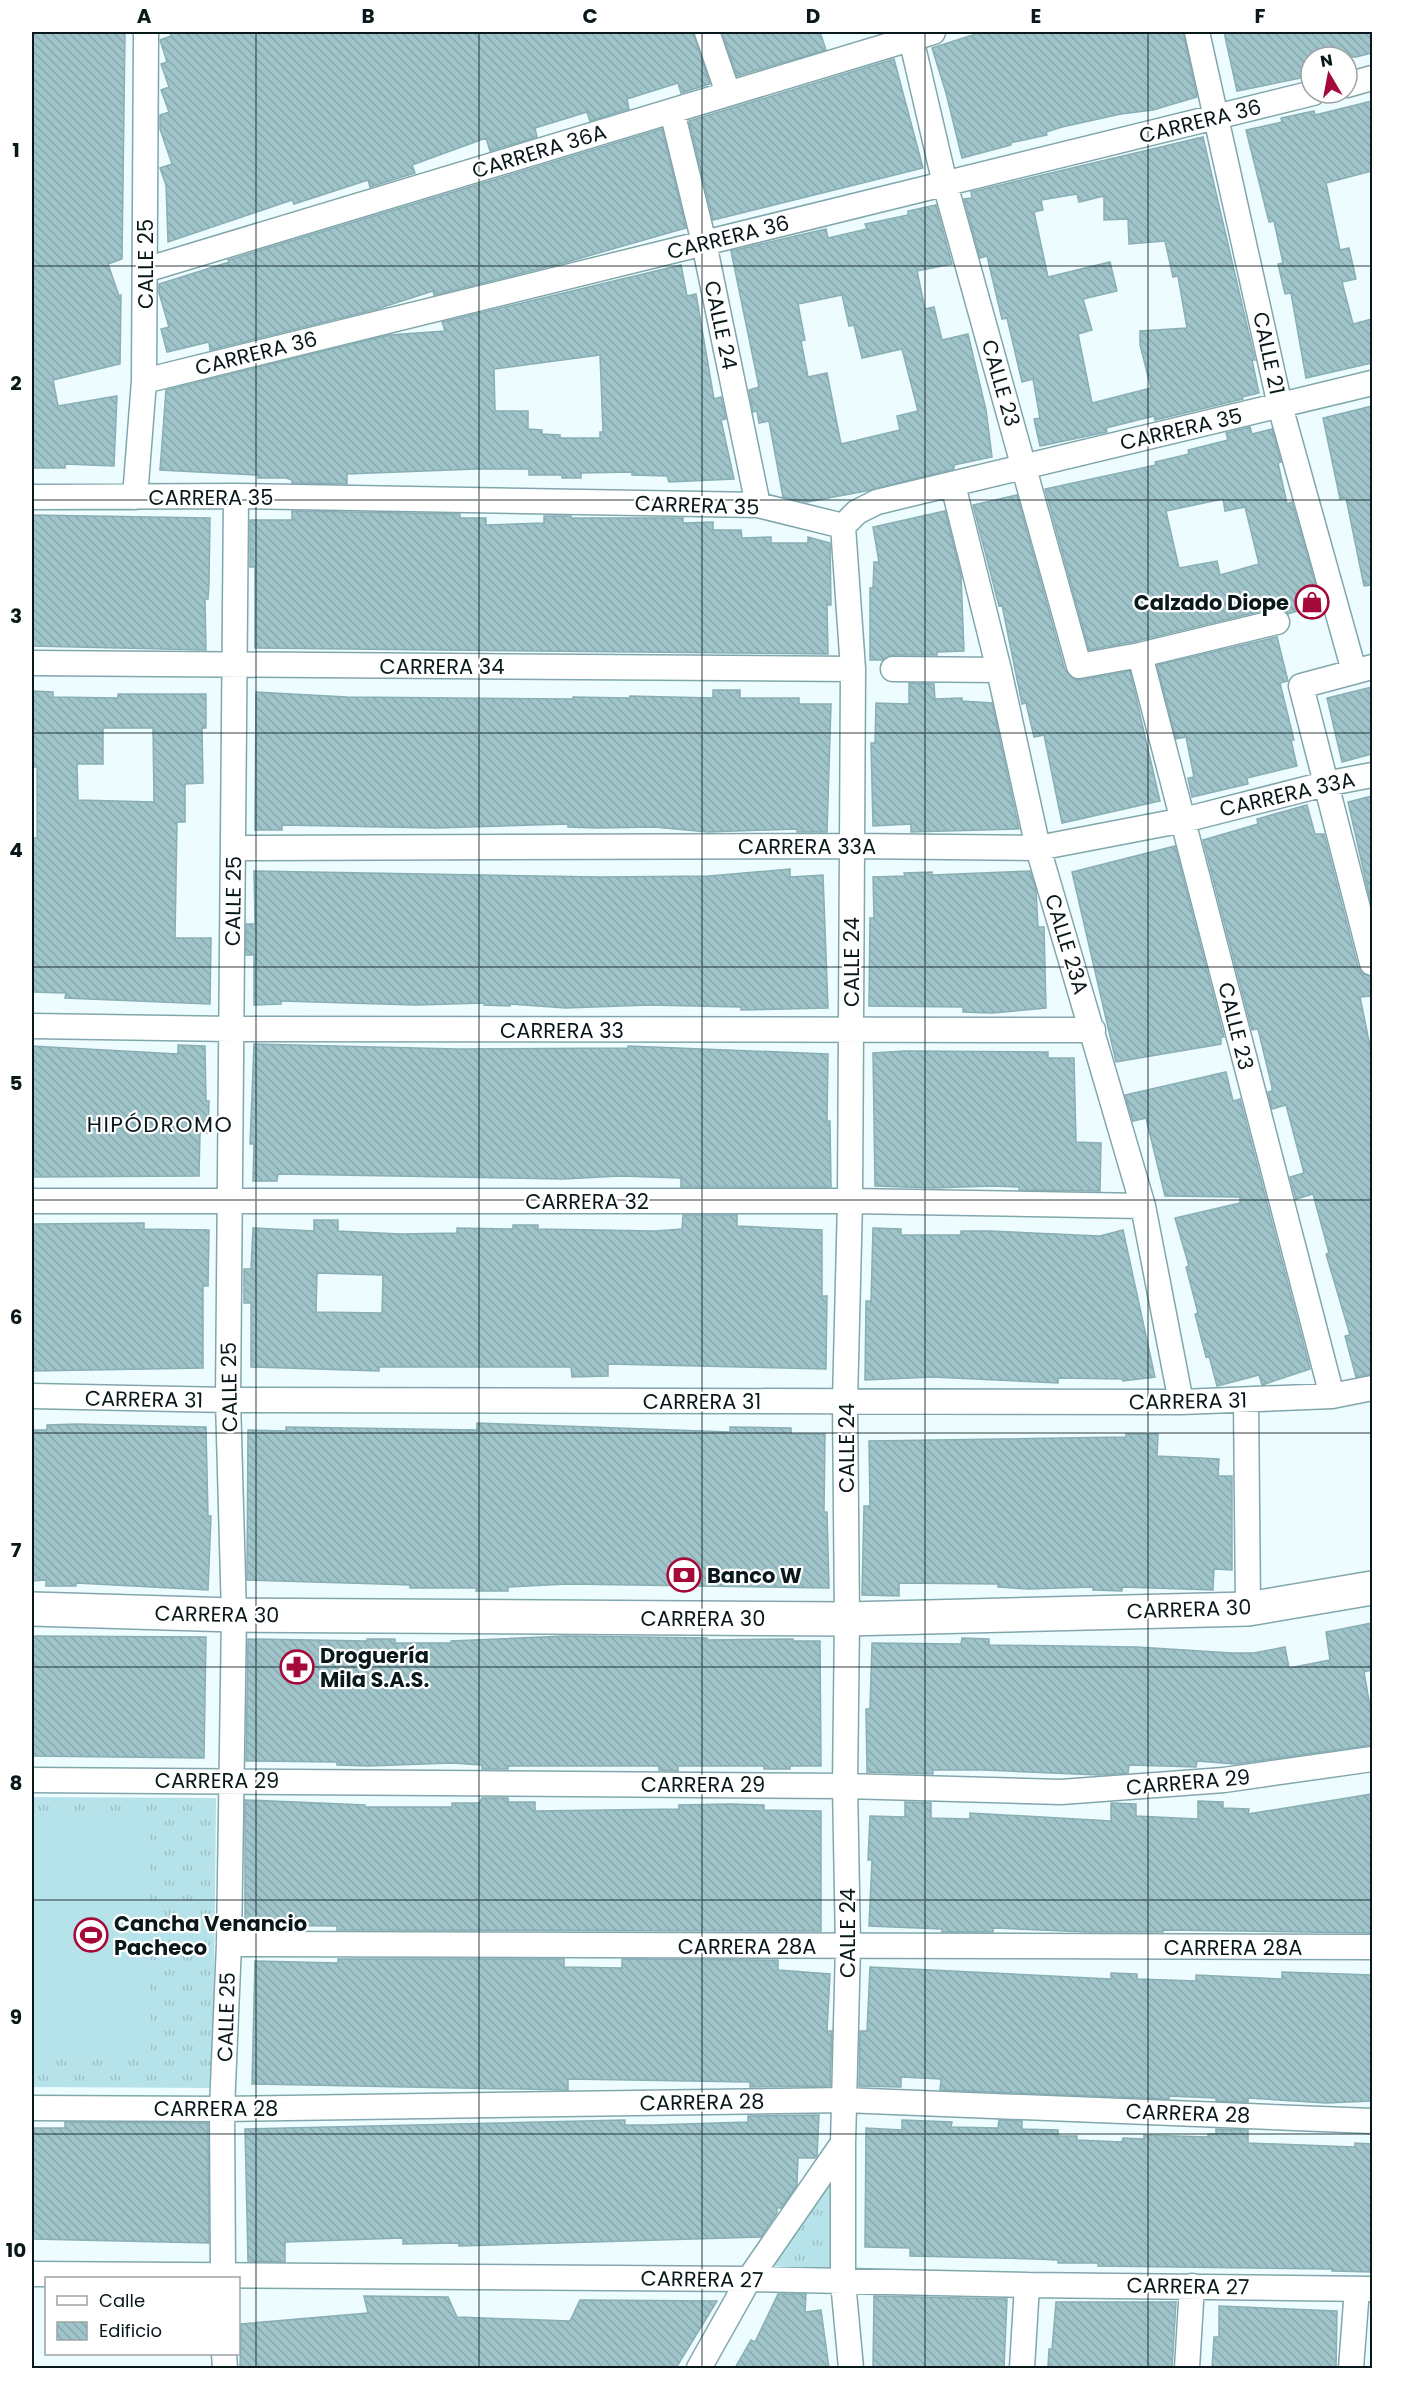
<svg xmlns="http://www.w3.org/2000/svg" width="1404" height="2400" font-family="Poppins,sans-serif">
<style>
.grass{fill:url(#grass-tufts)}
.garden{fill:#b6e3ea}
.building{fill:url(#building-back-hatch);stroke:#89afb4;stroke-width:1.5;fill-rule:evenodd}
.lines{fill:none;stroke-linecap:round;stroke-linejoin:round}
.street-casing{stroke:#81a7ac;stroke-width:27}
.secondary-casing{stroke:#81a7ac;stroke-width:36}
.street{stroke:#fff;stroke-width:24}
.secondary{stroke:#fff;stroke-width:33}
.grid{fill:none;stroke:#09181a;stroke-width:1.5;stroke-opacity:0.55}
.labels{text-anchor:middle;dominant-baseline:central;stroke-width:4.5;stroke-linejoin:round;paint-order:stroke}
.street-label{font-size:21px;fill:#09181a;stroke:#fff}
.poi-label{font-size:21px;font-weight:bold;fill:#09181a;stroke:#fff;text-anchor:start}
.neighbourhood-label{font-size:22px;letter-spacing:1.5px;fill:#09181a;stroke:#fff}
.neatline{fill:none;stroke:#09181a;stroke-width:2}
.grid-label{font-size:20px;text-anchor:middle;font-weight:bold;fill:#09181a}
</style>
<defs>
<pattern id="grass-tufts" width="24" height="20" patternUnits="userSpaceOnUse" patternTransform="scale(1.5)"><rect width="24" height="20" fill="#b6e3ea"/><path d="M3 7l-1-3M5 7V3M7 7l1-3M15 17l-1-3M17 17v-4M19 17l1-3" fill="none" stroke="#9bc2c8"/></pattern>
<pattern id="building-back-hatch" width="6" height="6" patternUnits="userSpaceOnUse" patternTransform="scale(1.5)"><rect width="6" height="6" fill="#9fc5cb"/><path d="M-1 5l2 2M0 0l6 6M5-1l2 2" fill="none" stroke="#88a8ae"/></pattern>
</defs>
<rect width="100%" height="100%" fill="#edfcff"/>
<path class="grass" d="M32,1797L216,1798L213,2088L32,2087Z
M839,2155L835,2269L766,2266Z"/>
<path class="garden" d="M149,1815L151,2055L32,2056V1816Z"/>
<path class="building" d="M32,32H125L122,259L108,264L119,296L121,295L120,364L53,380L58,406L117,396L114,466L65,464V468H32Z
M170,32H693L710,84L681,93L678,83L627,99L629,109L590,121L587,112L535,128L537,137L490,151L486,138L412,165L415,173L370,187L368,180L294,204L292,200L168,242L166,185L160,168L172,164L160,129V115L169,112L161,90L169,87L161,64L167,62L160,40L171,36Z
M722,32H820L826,50L737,76Z
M982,32H1183L1197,97L1153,110L1121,114L1062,127L1046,132L1047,135L1010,143L1011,145L962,158L946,93L932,48Z
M1224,32H1372V53L1356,57H1311V72L1305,73L1306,77L1237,91Z
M894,59L923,168L713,220L689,121Z
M1372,101V171L1326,183L1340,250L1349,248L1356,279L1342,282L1353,324L1372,319V363L1306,378L1291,293L1285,294L1278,264L1283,263L1274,221L1269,222L1246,130L1282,122L1281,118L1314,111L1315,115Z
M662,129L686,228L567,262L434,295L433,291L377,309L210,350L209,342L167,352L161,329L169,327L159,293V284L229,262L228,260Z
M1203,137L1255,360H1252L1259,393L1242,397L1243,399L1155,420L1154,416L1106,428L1107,432L1040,446L1034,419L1040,418L1033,379L1022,382L1007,318L1002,319L987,256L980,258L964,199L972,198L971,192ZM1077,194L1079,202L1104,196V220L1128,219L1129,244L1165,241L1173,277L1178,276L1187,328L1140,331V345L1151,388L1092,403L1078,334L1092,330L1083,299L1117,291L1110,262L1048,277L1034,212L1043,210L1041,200Z
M936,205L952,264L917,271L925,309L934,307L942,340L968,334L986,410L992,457L954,465V469L866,491L807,502L783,497L769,421L759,423L757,411L753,412L749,390L759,387L731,251L826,229L828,238L867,229L865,224L908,215V211ZM842,295L849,326L854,325L862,358L902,349L918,411L897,416L900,430L841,444L827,373L808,377L801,341L805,340L798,304Z
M681,265L687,296L696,294L714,399L721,397L726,419L721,420L734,479L669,482L667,476L632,475V472L581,473V478H562V475H529V469H477L347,474V484L292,483V480L286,478H258V475L160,470L166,390L389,335L445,331L442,322ZM600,355L603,432H600V438H560V435L542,434V430L528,429V411H495L494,369Z
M1372,406V585L1364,586L1346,498L1340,499L1323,418Z
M1250,427L1252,434L1272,429L1281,462L1278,463L1287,504L1292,502L1321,604L1288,614L1282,609L1274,608L1137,641L1089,650L1045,489L1156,465L1155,462L1189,454L1188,450L1228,440L1226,433ZM1223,499L1225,511L1245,507L1259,564L1220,575L1217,561L1179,568L1166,511Z
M1017,495L1065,670L1074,679L1081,680L1130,671L1160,801L1062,823L1044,735L1034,737L1026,703L1022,704L1002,605L999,606L973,505Z
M292,511L460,514V518H486V525L544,523V516H571V518H683V523L713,522V530H741L742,538L771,537V543H808V537L830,543L831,605H827L828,654L255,648V567H250V520H292Z
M945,511L961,575L964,651L937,652V655H893L883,660H870V588H873L874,562H879L873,527Z
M32,515L210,518L209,583L208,599H205L206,650L32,646Z
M1277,637L1288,681L1280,683L1294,740H1291L1297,766L1247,778L1248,784L1192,797L1188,778L1194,777L1186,737L1176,739L1157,665Z
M909,683L934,684L935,699L962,698V701L992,703L1019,829L911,832V824L873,826L871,743H875L876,703L909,704Z
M1372,687V754L1342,762L1327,698Z
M713,690H740V698H799V704H831L827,832H797V829L708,832L654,827L597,828L568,827V824L436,828L282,825V830H255L256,692L347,697L573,699V697L630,698V696L713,698Z
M32,691L53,692V697L118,698V694H206V728H202L203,783L185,784V822H177L175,938H211L210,1004L65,998L66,993L32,992V838H37V767H32ZM103,728H153L154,802L78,800L77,764H103Z
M1372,796V908L1348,802Z
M1307,805L1315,834H1324L1358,967L1362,973L1372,977V996L1360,997L1372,1056V1374L1356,1377L1345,1336L1350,1335L1326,1254L1329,1253L1313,1194L1296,1199L1290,1177L1304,1173L1286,1105L1272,1109L1268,1092L1272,1091V1087L1258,1029L1252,1030L1203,840L1258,824L1257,819Z
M1175,846L1224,1037H1221V1044L1116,1062L1072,872Z
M790,869V877L823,875L828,1008L741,1010V1007L649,1005L566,1008L510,1004V1006L484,1005V1003L416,1005L281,1001V1004L254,1005V955H246V924H255L254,871L600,877L709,876Z
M1030,871L1036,890L1038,927H1044L1046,1008L993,1013L963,1012V1007L869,1006L870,918H874L873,877L905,876L904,873L932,872V875Z
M254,1044L457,1049L628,1048V1046L828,1054L827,1121H830L831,1187H681V1178L620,1176L563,1179L278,1174L277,1181H253L254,1144H250Z
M178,1045L205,1046L206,1101H209L208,1133H200L199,1176L32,1177V1046L178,1054Z
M905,1051L1048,1052V1058H1074L1076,1142L1101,1143L1100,1191L1019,1190V1187L992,1186L933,1188L875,1186L873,1053Z
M1226,1072L1233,1101L1240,1099L1310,1369L1262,1385L1259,1375L1217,1386L1209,1356L1206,1357L1195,1314L1198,1313L1186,1267L1189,1266L1175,1218L1240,1203V1197L1165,1196L1146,1118L1133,1121L1125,1095Z
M683,1215H737V1226L822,1230V1296H827L826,1369L608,1364V1376L572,1377L571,1367H379V1371L251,1367V1303H244V1269H251L253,1228L314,1231V1220H338V1231L400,1234L457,1233V1228L513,1229V1225H538V1229L655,1231L682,1229ZM317,1273L383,1275L382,1313L316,1312Z
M144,1223V1229L209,1230L208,1286H203V1368L32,1371V1224Z
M873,1228L901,1229V1235H961V1231H990L1100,1236L1123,1230L1155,1377L1123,1381V1379L1058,1378V1383L932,1377L865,1380L866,1301H871Z
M477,1423L730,1432V1427L791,1428V1434H825L824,1512H827L829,1588L567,1584L508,1587V1591H476L477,1588H410V1585L381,1584L247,1580L248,1430L286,1431V1427L477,1430Z
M77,1424L206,1427L208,1516H211L208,1590L76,1583V1586H46V1580L32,1581V1430H47V1425Z
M1126,1434H1158L1157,1456L1219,1459L1218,1476H1232V1570L1214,1569L1213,1590L1122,1587V1591L1093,1590V1587L1029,1589L998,1587V1584L899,1583V1596L862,1595L864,1506H870L869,1441L1126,1437Z
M1372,1623V1670L1364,1672L1372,1718V1745L1235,1764L1197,1761L1196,1767L1129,1765L1128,1773L1099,1775L984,1770H933V1774L867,1772L866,1709H870L872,1643L961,1644L962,1638L989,1639V1645L1137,1647L1232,1653H1254L1285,1647L1289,1668L1330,1660L1326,1632Z
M32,1636L206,1637L204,1758L32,1756Z
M565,1636L707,1638V1640L793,1639V1641H820L821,1766H790V1769H764V1766H678V1771L659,1770V1766H508V1769H482V1765L452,1763L368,1766L337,1765V1762L246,1761L248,1639L368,1641L367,1639H395V1643H451V1641Z
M1372,1794V1933L1163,1930V1932H1089L993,1928V1932H942V1929L869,1926L872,1860H868L870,1816L905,1817V1802L931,1803V1818L970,1819V1813L1111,1821V1803L1136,1804V1816L1198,1819V1801L1223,1802V1808L1249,1809L1248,1814Z
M482,1798H508V1802H535V1811L679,1809V1805L730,1804L764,1805V1810L821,1811V1931L337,1930V1926L245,1925V1800L365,1805V1807H452V1803H479Z
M338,1959H564V1967L622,1968V1959L778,1960V1970L830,1974L827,2031H832L830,2086L750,2087V2082L568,2079V2090L252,2084L255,1961L338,1963Z
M870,1967L1111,1979V1973L1137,1974V1979L1196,1981V1975L1282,1979V1972L1372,1975V2101L1326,2103L1248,2098V2102L1216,2101V2098L1169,2096V2099L940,2090L941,2079L901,2077V2087L859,2086L860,2031H867Z
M819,2115L817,2156L815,2158H798L797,2185L781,2208H777V2213L761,2237L459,2246V2243L403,2244V2238L285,2242V2262L248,2261L245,2129L625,2120V2125H653L748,2122V2116Z
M902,2120L952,2122L951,2127L998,2128L999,2120L1022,2121V2129L1058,2130V2136H1077V2140L1122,2142L1123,2138L1144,2139V2135L1208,2137V2134H1216V2129L1248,2130V2143L1355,2147V2143L1372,2144V2272L1332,2271V2269L1098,2266V2263H1058V2260L1035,2259L910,2256V2248L865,2247L866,2128L902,2130Z
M65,2122L208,2123L209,2243L32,2239V2128H65Z
M778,2294H806L805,2312L821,2310L829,2368H735L751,2340L755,2342Z
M364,2296L448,2297L457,2317L570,2321L580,2300L717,2301L676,2368H240L241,2324L368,2313Z
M874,2296L1007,2299L1004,2368H873Z
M1056,2302H1176L1172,2368L1048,2367L1049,2349H1052Z
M1219,2306L1337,2311L1336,2368H1212L1214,2337H1219Z"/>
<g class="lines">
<g class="street-casing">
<path id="street" d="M707,32L728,93
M1197,32L1280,406L1354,671
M911,38L945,184L1079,666L1140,655L1277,622
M1347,85L1372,78
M672,111L704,243L758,505
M145,270L933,32
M144,381L1313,93
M953,485L999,670L1038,848L1143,1206L1181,1402
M32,497L236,496L758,505L843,526
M135,497L144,381L146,32
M843,526L853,669L850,1201L845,1401L847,1619L845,1786L848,1946L843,2143V2282L851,2368
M843,526L857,512L877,502L1372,383
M1140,655L1332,1396
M32,663L853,669
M1372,667L1301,686L1372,963
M893,669L999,670
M234,848L852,846L1038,848L1184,820L1325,784L1372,775
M32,1026L231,1029L1093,1030
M32,1201H850L1143,1206
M32,1396L228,1400L1181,1402L1332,1396L1372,1388
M1246,1400L1248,1609
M32,1780L845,1786L1061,1792L1224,1780L1372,1759
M229,1944L1372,1947
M32,2108L222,2109L844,2100L1372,2121
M32,2274L749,2279L1027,2285L1372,2289
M223,2278L222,2109L229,1944L234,1615L228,1400L236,496
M224,2354L225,2368
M699,2368L749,2279L843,2143
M1022,2368L1027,2285
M1187,2368L1192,2286
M1351,2368L1357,2289"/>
</g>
<g class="secondary-casing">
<path id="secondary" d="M32,1609L234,1615L847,1619L1248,1609L1372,1588"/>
</g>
<use href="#street" class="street"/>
<use href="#secondary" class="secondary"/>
</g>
<path class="grid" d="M256,32V2368M479,32V2368M702,32V2368M925,32V2368M1148,32V2368M32,266H1372M32,500H1372M32,733H1372M32,967H1372M32,1200H1372M32,1433H1372M32,1667H1372M32,1900H1372M32,2134H1372"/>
<defs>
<g id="shop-ring" transform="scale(1.725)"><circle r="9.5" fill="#fff" stroke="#a5093a" stroke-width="1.5"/><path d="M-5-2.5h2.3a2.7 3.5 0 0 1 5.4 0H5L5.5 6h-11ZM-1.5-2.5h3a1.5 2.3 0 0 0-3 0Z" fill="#a5093a"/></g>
<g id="bank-ring" transform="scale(1.725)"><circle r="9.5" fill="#fff" stroke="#a5093a" stroke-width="1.5"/><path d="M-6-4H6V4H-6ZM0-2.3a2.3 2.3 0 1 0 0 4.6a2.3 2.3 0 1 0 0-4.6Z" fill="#a5093a"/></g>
<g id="pharmacy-ring" transform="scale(1.725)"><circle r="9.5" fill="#fff" stroke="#a5093a" stroke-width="1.5"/><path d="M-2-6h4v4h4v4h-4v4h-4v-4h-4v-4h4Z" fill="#a5093a"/></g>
<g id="stadium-ring" transform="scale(1.725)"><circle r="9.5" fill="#fff" stroke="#a5093a" stroke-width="1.5"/><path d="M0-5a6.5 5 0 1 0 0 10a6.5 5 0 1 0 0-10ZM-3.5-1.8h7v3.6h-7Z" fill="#a5093a"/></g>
</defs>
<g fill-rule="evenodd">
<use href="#shop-ring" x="1312" y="602"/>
<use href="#bank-ring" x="684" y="1575"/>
<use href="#pharmacy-ring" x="297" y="1667"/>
<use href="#stadium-ring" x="91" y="1935"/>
</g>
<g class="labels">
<g class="street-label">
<text transform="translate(1200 121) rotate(-14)">CARRERA 36</text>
<text transform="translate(539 151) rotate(-17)">CARRERA 36A</text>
<text transform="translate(728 237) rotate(-14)">CARRERA 36</text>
<text transform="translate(145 264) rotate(-90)">CALLE 25</text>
<text transform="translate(721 325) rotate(78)">CALLE 24</text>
<text transform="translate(256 353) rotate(-14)">CARRERA 36</text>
<text transform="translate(1269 353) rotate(78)">CALLE 21</text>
<text transform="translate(1001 383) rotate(74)">CALLE 23</text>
<text transform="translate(1181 429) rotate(-13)">CARRERA 35</text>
<text x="211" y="497">CARRERA 35</text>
<text transform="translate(697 505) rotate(2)">CARRERA 35</text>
<text x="442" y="666">CARRERA 34</text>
<text transform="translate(1287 794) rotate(-13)">CARRERA 33A</text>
<text x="807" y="846">CARRERA 33A</text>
<text transform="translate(233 901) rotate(-89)">CALLE 25</text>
<text transform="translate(1067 944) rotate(73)">CALLE 23A</text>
<text transform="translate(851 962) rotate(-90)">CALLE 24</text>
<text transform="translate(1236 1026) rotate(76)">CALLE 23</text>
<text x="562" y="1030">CARRERA 33</text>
<text x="587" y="1201">CARRERA 32</text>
<text transform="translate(229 1387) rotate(-91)">CALLE 25</text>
<text transform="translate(144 1399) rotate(1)">CARRERA 31</text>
<text x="702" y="1401">CARRERA 31</text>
<text transform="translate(1188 1401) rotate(-1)">CARRERA 31</text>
<text transform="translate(846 1448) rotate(-90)">CALLE 24</text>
<text transform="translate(1189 1609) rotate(-2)">CARRERA 30</text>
<text transform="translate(217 1614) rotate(1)">CARRERA 30</text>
<text x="703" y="1618">CARRERA 30</text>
<text x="217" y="1780">CARRERA 29</text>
<text transform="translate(1188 1782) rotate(-5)">CARRERA 29</text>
<text x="703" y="1784">CARRERA 29</text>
<text transform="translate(847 1933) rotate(-90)">CALLE 24</text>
<text x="747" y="1946">CARRERA 28A</text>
<text x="1233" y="1947">CARRERA 28A</text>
<text transform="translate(226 2017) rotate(-88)">CALLE 25</text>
<text transform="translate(702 2102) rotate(-1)">CARRERA 28</text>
<text x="216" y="2108">CARRERA 28</text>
<text transform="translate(1188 2113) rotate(2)">CARRERA 28</text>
<text transform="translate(702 2279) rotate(1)">CARRERA 27</text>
<text transform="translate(1188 2286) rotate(1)">CARRERA 27</text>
</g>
<g class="poi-label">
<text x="1289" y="602" text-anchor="end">Calzado Diope</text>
<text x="707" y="1575">Banco W</text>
<text x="320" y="1655">Droguería<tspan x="320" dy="24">Mila S.A.S.</tspan></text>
<text x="114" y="1923">Cancha Venancio<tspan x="114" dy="24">Pacheco</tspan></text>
</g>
<g class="neighbourhood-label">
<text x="160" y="1124">HIPÓDROMO</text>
</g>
</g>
<rect width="1404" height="2400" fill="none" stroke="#ffffff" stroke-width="66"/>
<rect x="45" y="2277" width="195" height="78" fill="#ffffff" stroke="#9da3a3" stroke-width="1.5"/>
<rect x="57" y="2296" width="30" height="9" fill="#ffffff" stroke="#9da3a3" stroke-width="1.5"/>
<text x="99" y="2307" font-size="18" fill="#09181a">Calle</text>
<rect x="57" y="2322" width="30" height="18" fill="url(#building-back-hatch)" stroke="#9da3a3" stroke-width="1.5"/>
<text x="99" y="2337" font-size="18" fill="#09181a">Edificio</text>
<g transform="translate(1329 75) rotate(350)"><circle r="28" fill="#ffffff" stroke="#9da3a3" stroke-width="1.5"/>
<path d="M0-4.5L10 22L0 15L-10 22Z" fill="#a5093a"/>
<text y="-9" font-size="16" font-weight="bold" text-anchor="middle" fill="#09181a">N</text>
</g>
<rect x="33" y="33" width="1338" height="2334" class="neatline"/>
<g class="grid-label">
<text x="144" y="23">A</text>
<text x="368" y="23">B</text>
<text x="590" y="23">C</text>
<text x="813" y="23">D</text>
<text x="1036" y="23">E</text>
<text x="1260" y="23">F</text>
<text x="16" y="157">1</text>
<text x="16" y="390">2</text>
<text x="16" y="623">3</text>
<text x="16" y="857">4</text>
<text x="16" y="1090">5</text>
<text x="16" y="1324">6</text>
<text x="16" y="1557">7</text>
<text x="16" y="1790">8</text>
<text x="16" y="2024">9</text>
<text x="16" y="2257">10</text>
</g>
</svg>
